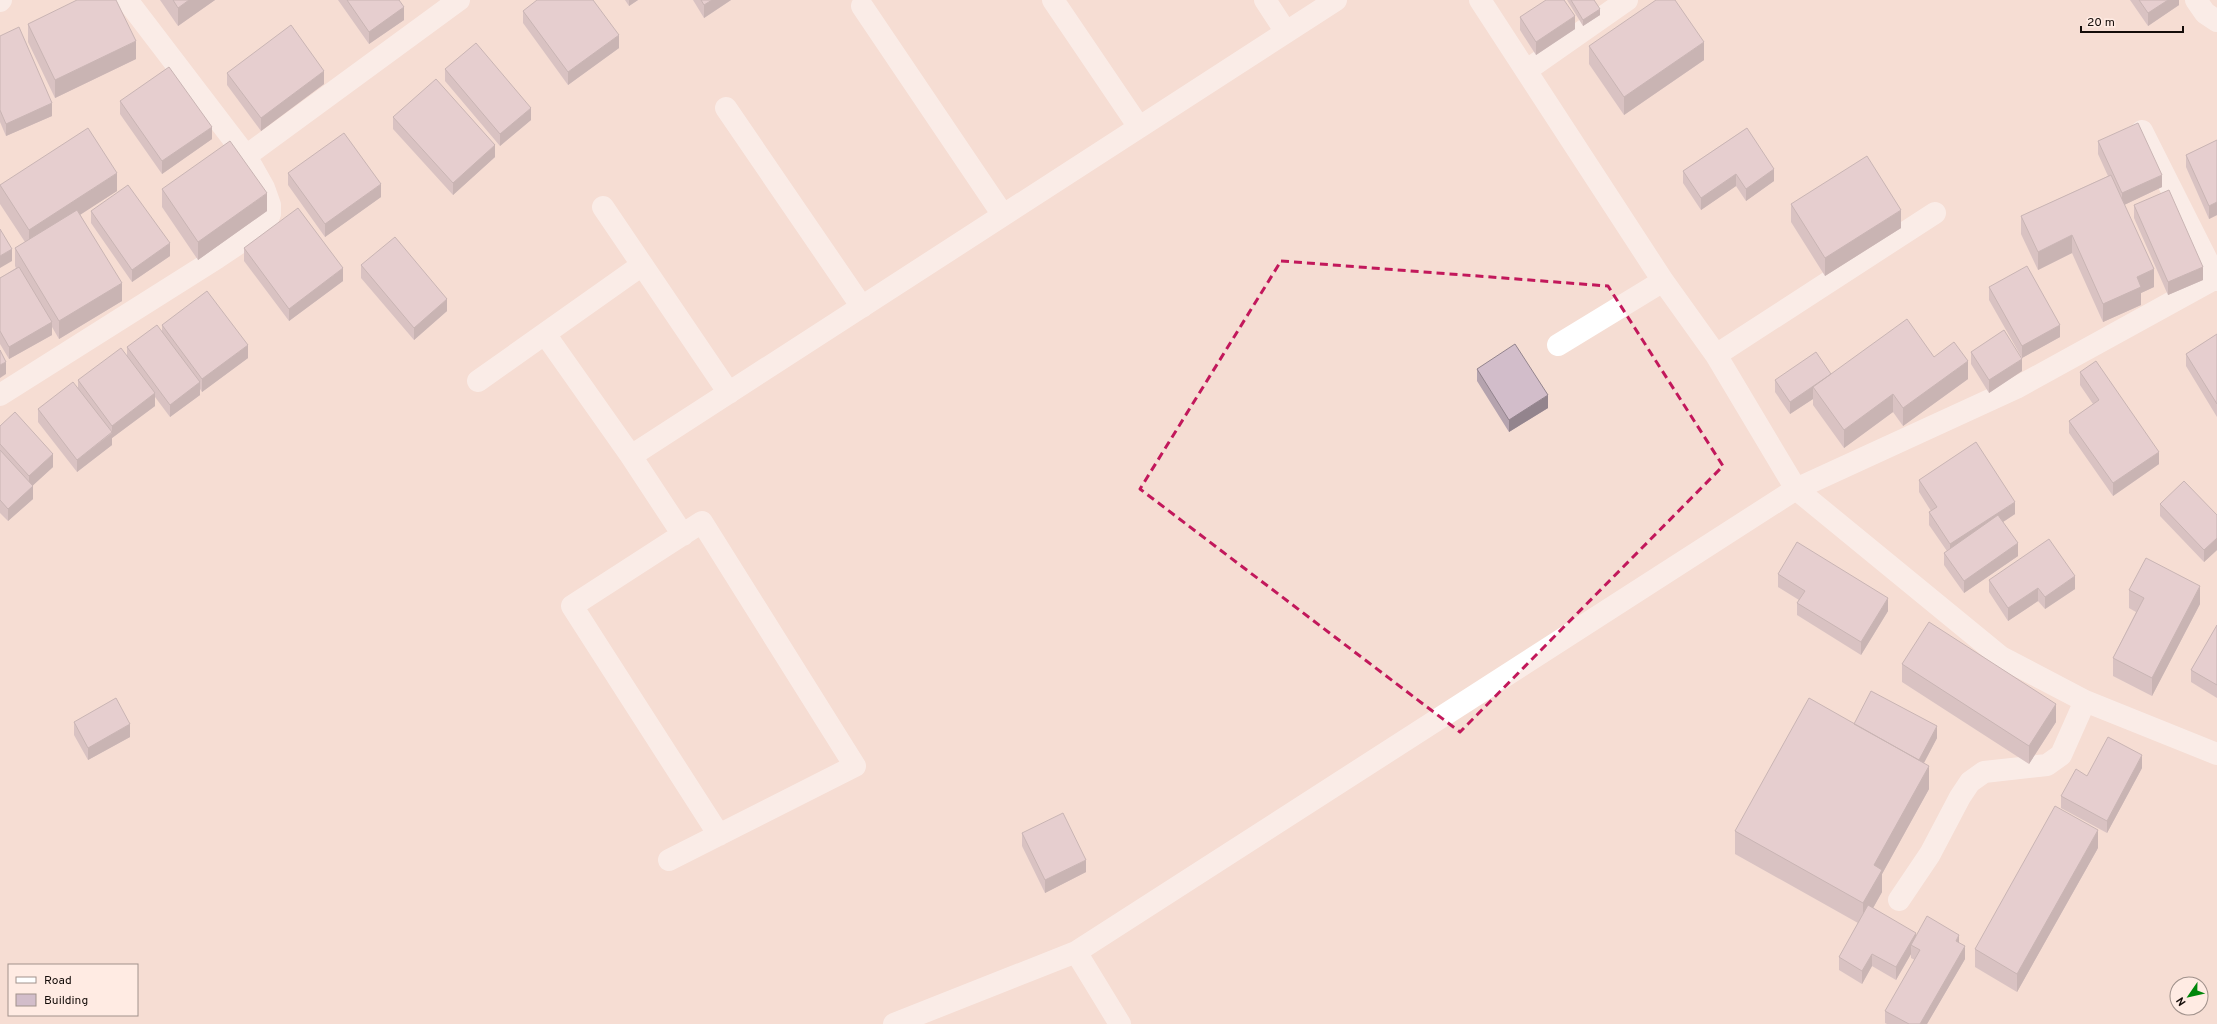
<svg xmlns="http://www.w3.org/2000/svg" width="2217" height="1024" font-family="Overpass,sans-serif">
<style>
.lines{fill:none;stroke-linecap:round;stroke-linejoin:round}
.street{stroke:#fff;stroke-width:22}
.wall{fill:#b5a3ae}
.shaded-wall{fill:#93848d}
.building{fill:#d2bdca;stroke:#93848d}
.marked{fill:none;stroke:#c2185b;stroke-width:3;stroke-dasharray:8 5;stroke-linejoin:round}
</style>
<rect width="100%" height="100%" fill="#f5ddd3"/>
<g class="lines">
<path class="street" d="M1053,0L1139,127
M1265,0L1286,32
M1480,0L1663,281L1716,355L1796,489L2001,657L2085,701L2217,754
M2196,0L2205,13L2217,21
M0,1L1,0
M862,6L1003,215
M1527,70L1627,0
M726,108L862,307
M2142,131L2216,278
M246,156L459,0
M603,207L729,393
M545,334L631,456L683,535
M1558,345L1663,281
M1716,355L1935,213
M478,381L642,265
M0,395L217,258L254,233L267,221L270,214V205L264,188L246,156L127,0
M631,456L1336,0
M669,860L855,766L702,522L572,606L719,835
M1899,900L1930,854L1960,797L1970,782L1984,772L2047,765L2061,755L2085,701
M1076,952L1120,1024
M894,1024L1076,952L1796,489L2016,388L2216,278L2217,280"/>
</g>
<path class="wall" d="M160,0H215L178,26Z
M338,0H399L404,20L369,44Z
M625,0H638L629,6Z
M693,0H731L704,18Z
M1567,0H1594L1600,15L1583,26Z
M2130,0H2179V5L2148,26Z
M523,11L619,48L568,85L523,23Z
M1520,17L1575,29L1536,55L1520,30Z
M28,24L136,59L55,98L28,42Z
M0,36L52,116L6,136L0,122Z
M1589,46L1704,60L1624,115L1589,64Z
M445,69L531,120L500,146L445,81Z
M227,73L324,84L261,131L227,85Z
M120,101L212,139L162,174L120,114Z
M393,117L495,157L453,195L393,129Z
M1747,128L1774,181L1746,201L1736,186L1701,210L1683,183V171Z
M2217,140V215L2209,219L2186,167V155Z
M2098,141L2162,187L2124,205L2154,287L2141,293V305L2103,322L2072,253L2038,270L2021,234V216L2108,176L2098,154Z
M288,173L381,197L325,237L288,185Z
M0,185L117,191L80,214L122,301L59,339L52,327V335L9,359L0,344V278L16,268L15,266V248L25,242L0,204Z
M162,189L267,211L198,260L162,207Z
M1791,204L1901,228L1825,276L1791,222Z
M2134,205L2203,280L2168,295L2134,218Z
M91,211L170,256L132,282L91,223Z
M244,248L343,281L289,321L244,261Z
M361,265L447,311L414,340L361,278Z
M1989,287L2060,337L2022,358L1989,300Z
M162,325L248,358L202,392L200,389V395L170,417L155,397V406L112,438V445L77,472L38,422V409L78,388V380L127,356V347L162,331Z
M2217,334V417L2186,366V354Z
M1971,352L2022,371L1989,393L1971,364Z
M1934,357L1968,379L1903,426L1893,412L1844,448L1813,405V399L1790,414L1775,392V380L1831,374Z
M1477,369L1548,408L1509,432L1477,381Z
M2080,372L2159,464L2113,496L2069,433V421L2093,404L2080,385Z
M0,426L53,467L32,486L33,499L8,521L0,513Z
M1919,480L2015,514L2003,522L2018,556L1964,593L1944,565V553L1947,551L1929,525V512L1931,511L1919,492Z
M2160,504L2217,515V550L2204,562L2160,516Z
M1778,574L1888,611L1861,655L1797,615V603L1799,600L1778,587Z
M1989,580L2075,589L2045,609L2038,601L2008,621L1989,592Z
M2129,590L2200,604L2152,696L2113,676V658L2136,612L2129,608Z
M2217,625V698L2191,682V670Z
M1902,664L2056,722L2029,764L1902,682Z
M74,722L130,737L88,760L74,735Z
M1854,724L1937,738L1924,763L1929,789L1882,874V892L1873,908L1916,936L1959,943L1965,959L1927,1024H1887L1885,1023V1011L1915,960L1911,958V954L1896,980L1872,966L1862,984L1839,970V957L1858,923L1735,854V831Z
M2142,768L2107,833L2061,808V796L2087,776Z
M1022,833L1086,872L1045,893L1022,846Z
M2098,848L2017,992L1975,967V949Z"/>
<path class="shaded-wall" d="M189,0H215L178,26V8Z
M629,0H638L629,6Z
M712,0H731L704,18V5Z
M2168,0H2179V5L2148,26V13Z
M404,7V20L369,44V32Z
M1600,9V15L1583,26V20Z
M1575,16V29L1536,55V42Z
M619,35V48L568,85V72Z
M136,41V59L55,98V80Z
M1704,42V60L1624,115V97Z
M324,71V84L261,131V118Z
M52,103V116L6,136V124Z
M531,108V120L500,146V134Z
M212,127V139L162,174V161Z
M495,145V157L453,195V183Z
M1774,169V181L1746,201V189Z
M117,173V191L29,248V230Z
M1736,174V186L1701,210V198Z
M2162,175V187L2122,206V193Z
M381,184V197L325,237V224Z
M267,193V211L198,260V242Z
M2217,202V215L2209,219V206Z
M1901,210V228L1825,276V258Z
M2072,235V253L2038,270V252Z
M170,243V256L132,282V270Z
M12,249V261L0,268V256Z
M2203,267V280L2168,295V282Z
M343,268V281L289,321V309Z
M2154,269V287L2141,293V305L2103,322V304L2137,277Z
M122,283V301L59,339V321Z
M447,299V311L414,340V328Z
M52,322V335L9,359V347Z
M2060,325V337L2022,358V346Z
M248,345V358L202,392V379Z
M2022,359V371L1989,393V380Z
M1968,361V379L1903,426V408Z
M6,362V374L0,378V365Z
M1831,374L1813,387V399L1790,414V402Z
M200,382V395L170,417V405Z
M155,393V406L112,438V445L77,472V460L112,433V426Z
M1893,394V412L1844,448V430Z
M1548,395V408L1509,432V420Z
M2159,452V464L2113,496V483Z
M53,454V467L29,489V476Z
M33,486V499L8,521V509Z
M2015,502V514L1950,557V544Z
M2217,538V550L2204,562V550Z
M2018,543V556L1964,593V581Z
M2075,576V589L2045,609V597Z
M2200,586V604L2152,696V678Z
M2038,588V601L2008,621V608Z
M1888,598V611L1861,655V642Z
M2056,704V722L2029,764V746Z
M130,724V737L88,760V748Z
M1937,726V738L1918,774V761Z
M2142,755V768L2107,833V821Z
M1929,766V789L1882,874V892L1863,926V903L1874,865Z
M2098,830V848L2017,992V974Z
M1086,860V872L1045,893V880Z
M1916,933V945H1911V954L1896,980V967Z
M1959,935V947L1956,941Z
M1965,946V959L1927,1024H1920Z
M1872,954V966L1862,984V971Z"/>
<path class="building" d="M77,0H116L136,41L55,80L28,24Z
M173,0H189L178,8Z
M347,0H399L404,7L369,32Z
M537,0H593L619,35L568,72L523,11Z
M701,0H712L704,5Z
M1546,0H1564L1575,16L1536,42L1520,17Z
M1571,0H1594L1600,9L1583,20Z
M1656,0H1675L1704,42L1624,97L1589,46Z
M2139,0H2168L2148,13Z
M291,25L324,71L261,118L227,73Z
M19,27L52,103L6,124L0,110V36Z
M476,43L531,108L500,134L445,69Z
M169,67L212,127L162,161L120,101Z
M436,79L495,145L453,183L393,117Z
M2138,123L2162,175L2122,193L2098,141Z
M88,128L117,173L29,230L0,185Z
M1747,128L1774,169L1746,189L1736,174L1701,198L1683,171Z
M344,133L381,184L325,224L288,173Z
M2217,140V202L2209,206L2186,155Z
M230,141L267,193L198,242L162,189Z
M1867,156L1901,210L1825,258L1791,204Z
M2111,175L2154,269L2137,277L2141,287L2103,304L2072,235L2038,252L2021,216Z
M128,185L170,243L132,270L91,211Z
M2169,190L2203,267L2168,282L2134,205Z
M298,208L343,268L289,309L244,248Z
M77,210L122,283L59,321L15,248Z
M0,229L12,249L0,256Z
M395,237L447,299L414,328L361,265Z
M2027,266L2060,325L2022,346L1989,287Z
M19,267L52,322L9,347L0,331V278Z
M207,291L248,345L202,379L162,325Z
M1907,319L1934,357L1954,342L1968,361L1903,408L1893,394L1844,430L1813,387Z
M157,325L200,382L170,405L127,347Z
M2004,330L2022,359L1989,380L1971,352Z
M2217,334V404L2186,354Z
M1515,344L1548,395L1509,420L1477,369Z
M121,348L155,393L112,426L78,380Z
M0,350L6,362L0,365Z
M1816,352L1831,374L1790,402L1775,380Z
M2096,361L2159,452L2113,483L2069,421L2099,400L2080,372Z
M73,382L112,432L77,460L38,409Z
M15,412L53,454L29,476L0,444V426Z
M1976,442L2015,502L1950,544L1929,512L1937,507L1919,480Z
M0,450L33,486L8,509L0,500Z
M2184,481L2217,515V538L2204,550L2160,504Z
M1998,515L2018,543L1964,581L1944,553Z
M2049,539L2075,576L2045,597L2038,588L2008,608L1989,580Z
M1797,542L1888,598L1861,642L1797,603L1805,591L1778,574Z
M2146,558L2200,586L2152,678L2113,658L2144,598L2129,590Z
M1929,622L2056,704L2029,746L1902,664Z
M2217,625V685L2191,670Z
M1871,691L1937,726L1919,760L1854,724Z
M116,698L130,724L88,748L74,722Z
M1809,698L1929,766L1874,865L1882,870L1863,903L1735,831Z
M2108,737L2142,755L2107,821L2061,796L2076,769L2087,776Z
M2055,806L2098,830L2017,974L1975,949Z
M1063,813L1086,860L1045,880L1022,833Z
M1868,905L1916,933L1896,967L1872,954L1862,971L1839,957Z
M1927,916L1959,935L1956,941L1965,946L1920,1024H1909L1885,1011L1920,950L1911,945Z"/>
<path d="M0 0H2217V1024H0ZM1281,261L1608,286L1723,466L1460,732L1140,489Z" fill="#f5ddd3" fill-opacity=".55" fill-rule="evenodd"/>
<path class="marked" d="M1281,261L1608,286L1723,466L1460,732L1140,489Z"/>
<rect x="8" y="964" width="130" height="52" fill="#ffebe3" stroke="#a1928c"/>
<rect x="16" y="977" width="20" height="6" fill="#ffffff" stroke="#a1928c"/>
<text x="44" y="984" font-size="12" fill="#140c09">Road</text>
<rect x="16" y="994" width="20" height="12" fill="#d2bdca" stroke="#a1928c"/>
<text x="44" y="1004" font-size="12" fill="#140c09">Building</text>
<g transform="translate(2189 996) rotate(236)"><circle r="19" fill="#ffebe3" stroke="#a1928c"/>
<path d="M0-3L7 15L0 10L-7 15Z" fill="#00860a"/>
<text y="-6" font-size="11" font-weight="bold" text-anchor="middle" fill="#140c09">N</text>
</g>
<path d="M2081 26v6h102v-6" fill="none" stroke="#140c09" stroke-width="2"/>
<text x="2087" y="26" font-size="12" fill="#140c09" stroke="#ffebe3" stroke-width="3" paint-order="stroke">20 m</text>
</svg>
